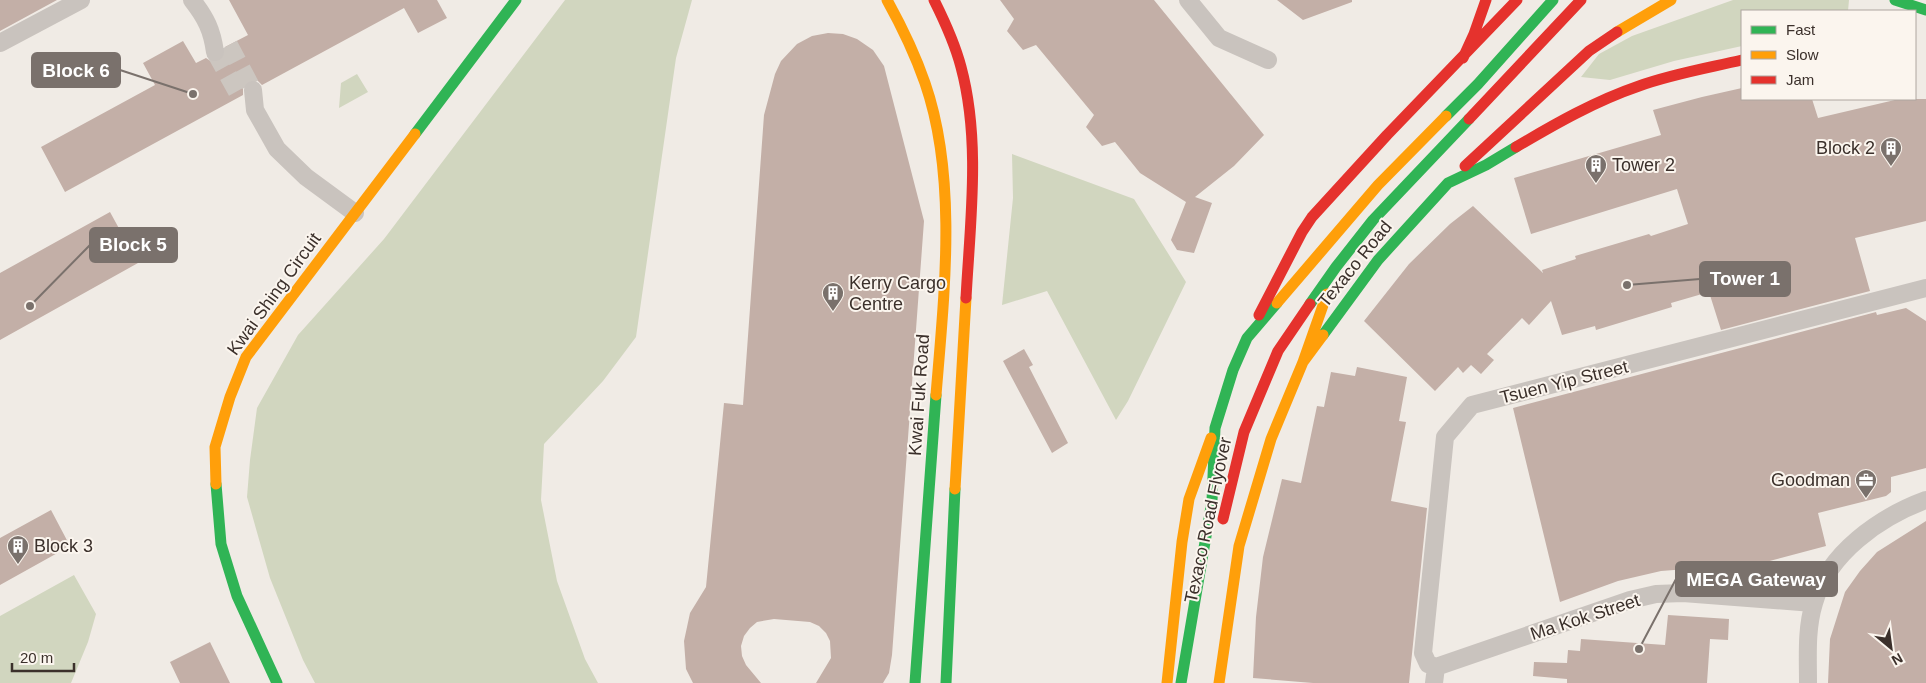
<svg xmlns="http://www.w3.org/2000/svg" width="1926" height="683" font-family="Helvetica,sans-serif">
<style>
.green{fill:#d1d6bf}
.building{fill:#c3afa7}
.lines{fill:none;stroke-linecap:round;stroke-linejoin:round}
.street-tunnel{stroke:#ccc6c0;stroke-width:18;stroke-dasharray:18 9;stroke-linecap:butt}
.street{stroke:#c9c3be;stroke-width:18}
.fast{stroke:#30b455;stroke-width:11}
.slow{stroke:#ff9f0a;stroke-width:11}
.jam{stroke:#e5322d;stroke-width:11}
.labels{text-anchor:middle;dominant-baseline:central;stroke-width:4;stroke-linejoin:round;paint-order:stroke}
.poi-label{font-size:18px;fill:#3b302b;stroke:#fbf5ee;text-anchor:start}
.street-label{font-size:18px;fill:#3b302b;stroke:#fbf5ee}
.leader{fill:none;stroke:#7a716c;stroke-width:2}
.callout-dot{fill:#7a716c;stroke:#fbf5ee;stroke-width:2}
.callout{fill:#7a716c;stroke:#7a716c;stroke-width:2}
.callout-label{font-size:19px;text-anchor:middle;font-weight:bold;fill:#fff}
</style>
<rect width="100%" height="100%" fill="#f0ebe5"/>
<path class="green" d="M565,0H692L676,58L636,337L603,381L544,444L541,500L557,581L585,659L598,683H315L303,660L270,578L247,497L250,460L257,408L298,335L384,239Z
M1733,0H1849L1848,11H1742V46L1674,61L1610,80L1581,77L1599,54L1632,36Z
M357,74L368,92L339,108L341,83Z
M1012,154L1134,199L1186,282L1128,401L1116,420L1047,291L1002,305L1013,198Z
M74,575L96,614L88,642L71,683H0V616Z"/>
<path class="building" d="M0,0H57L0,31Z
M229,0H437L447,18L418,33L404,8L262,85L257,80L247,81L243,86V95L65,192L41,147L155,85L143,63L183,41L196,63L206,58L212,62L221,60L225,55V47L248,35Z
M1000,0H1154L1264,135L1234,166L1195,197L1212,203L1194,253L1177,250L1171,240L1186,202L1140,173L1115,142L1102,146L1086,127L1094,115L1036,45L1023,50L1007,31L1014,19Z
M1277,0H1352V2L1303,20Z
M828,33L843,34L857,39L873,50L884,66L924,221L892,655L889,673L883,683H816L831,658L830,641L826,633L819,626L810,622L774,619L757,622L750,628L744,636L741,646L742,656L746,665L761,683H693L686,669L684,641L690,613L706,587L724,403L743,405L764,115L775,74L781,61L797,44L812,36Z
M1742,88V99H1812L1818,118L1899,99H1926V221L1855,238L1870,291L1721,330L1709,292L1671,303L1672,307L1596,330L1595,326L1562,335L1551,301L1529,325L1522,318L1487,354L1494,360L1481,374L1471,365L1463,373L1458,367L1435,391L1364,321L1409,264L1450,224L1473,206L1543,273L1542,270L1576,259L1575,256L1649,234L1651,236L1688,224L1677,189L1531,234L1514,178L1661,135L1653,110L1702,97Z
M110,212L138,263L0,340V273Z
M1906,308L1926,321V468L1891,477V492L1886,496L1818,513L1826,546L1762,563L1764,573L1674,570L1661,571L1618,581L1560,602L1513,408L1876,312L1877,315Z
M1024,349L1033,365L1029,367L1068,443L1052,453L1003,361Z
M1357,367L1407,377L1399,421L1406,422L1391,501L1427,508L1409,683H1313L1253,678L1256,617L1263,557L1282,479L1301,483L1317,406L1324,407L1331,372L1355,376Z
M51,510L70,546L0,585V538Z
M1926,521V683H1828L1830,639L1845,592L1860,571L1877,552Z
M1668,615L1729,619L1728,640L1710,639L1707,683H1567V679L1533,676L1534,662L1567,663L1568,650L1580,651L1581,639L1665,645Z
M210,642L230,683H180L170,662Z"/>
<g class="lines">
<path class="street-tunnel" d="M229,45L253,90
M215,52L240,97"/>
<path class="street" d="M192,0C206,18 212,30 215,52
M1188,0L1219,38L1268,60
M0,43L81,0
M253,90L255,110L277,149L306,177L355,213
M1436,667L1428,664L1423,653L1445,437L1472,405L1926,288
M1434,683L1436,667L1630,600L1656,594L1683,593L1813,603
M1808,683C1808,656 1806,629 1814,603C1828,553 1880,517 1926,500"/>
<path class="fast" d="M1895,0L1926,10
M1446,116L1478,84L1553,0
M415,134L516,0
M1310,304L1336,267L1373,220L1469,119
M1323,335L1378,260L1448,183L1486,165L1516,147
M216,484L221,544L237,596L277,683
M915,683L936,395
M946,683L955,489
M1181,683L1212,501L1215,428L1233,370L1247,338L1277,303"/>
<path class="slow" d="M887,0C902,27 915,54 925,83C958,178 944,296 936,395
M1617,32L1671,0
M1277,303L1378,185L1446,116
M1303,362L1327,294
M216,484L215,447L230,397L246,357L415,134
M955,489L966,298
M1167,683L1182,542L1189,499L1211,438
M1219,683L1239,546L1271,439L1303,362L1323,335"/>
<path class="jam" d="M934,0C945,22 955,44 961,67C981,141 970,223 966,298
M1463,58L1474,34L1486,0
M1469,119L1581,0
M1516,147C1555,124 1595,101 1639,86C1672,74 1708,68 1742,60
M1465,166L1589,51L1617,32
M1259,315L1302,232L1312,217L1387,135L1517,0
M1223,519L1244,432L1278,351L1310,304"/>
</g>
<defs>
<g id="building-pin" transform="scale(1.125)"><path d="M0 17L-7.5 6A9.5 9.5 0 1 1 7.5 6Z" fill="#7a716c" stroke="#fbf5ee"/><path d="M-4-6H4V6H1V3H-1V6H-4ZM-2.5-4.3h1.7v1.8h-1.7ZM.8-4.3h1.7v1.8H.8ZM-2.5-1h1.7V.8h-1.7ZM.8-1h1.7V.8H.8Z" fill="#fff"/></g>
<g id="office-pin" transform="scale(1.125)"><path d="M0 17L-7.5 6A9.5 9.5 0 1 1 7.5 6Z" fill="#7a716c" stroke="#fbf5ee"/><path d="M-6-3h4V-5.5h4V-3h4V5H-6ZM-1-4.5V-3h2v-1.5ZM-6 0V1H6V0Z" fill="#fff"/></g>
</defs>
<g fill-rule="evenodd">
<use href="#building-pin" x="1891" y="148"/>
<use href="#building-pin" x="1596" y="165"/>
<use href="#building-pin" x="833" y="293"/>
<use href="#office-pin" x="1866" y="480"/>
<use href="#building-pin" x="18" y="546"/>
</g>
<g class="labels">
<g class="poi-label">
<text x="1875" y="148" text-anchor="end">Block 2</text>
<text x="1612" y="165">Tower 2</text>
<text x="849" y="283">Kerry Cargo<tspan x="849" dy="21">Centre</tspan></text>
<text x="1850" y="480" text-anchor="end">Goodman</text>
<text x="34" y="546">Block 3</text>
</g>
<g class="street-label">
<text transform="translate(1355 264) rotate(-51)">Texaco Road</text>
<text transform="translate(274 294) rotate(-54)">Kwai Shing Circuit</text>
<text transform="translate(1564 382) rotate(-14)">Tsuen Yip Street</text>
<text transform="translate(919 395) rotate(-86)">Kwai Fuk Road</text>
<text transform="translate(1208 520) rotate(-78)">Texaco Road Flyover</text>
<text transform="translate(1585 617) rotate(-18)">Ma Kok Street</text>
</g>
</g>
<path class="leader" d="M193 94L120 70M30 306L90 245M1627 285L1700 279M1639 649L1676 579"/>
<g class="callout-dot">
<circle cx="193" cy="94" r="5"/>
<circle cx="30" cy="306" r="5"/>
<circle cx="1627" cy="285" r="5"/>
<circle cx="1639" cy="649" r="5"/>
</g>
<g class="callout">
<rect x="32" y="53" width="88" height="34" rx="5"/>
<rect x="90" y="228" width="87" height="34" rx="5"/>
<rect x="1700" y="262" width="90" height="34" rx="5"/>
<rect x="1676" y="562" width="161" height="34" rx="5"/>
</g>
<g class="callout-label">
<text x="76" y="77">Block 6</text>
<text x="133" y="251">Block 5</text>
<text x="1745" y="285">Tower 1</text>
<text x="1756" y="586">MEGA Gateway</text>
</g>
<rect x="1741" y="10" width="175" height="90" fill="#fbf5ee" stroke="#aea6a0"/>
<rect x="1751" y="26" width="25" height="8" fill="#30b455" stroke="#aea6a0"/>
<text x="1786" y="35" font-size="15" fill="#3b302b">Fast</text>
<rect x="1751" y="51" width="25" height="8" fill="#ff9f0a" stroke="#aea6a0"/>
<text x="1786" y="60" font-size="15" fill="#3b302b">Slow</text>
<rect x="1751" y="76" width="25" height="8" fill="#e5322d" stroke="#aea6a0"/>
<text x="1786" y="85" font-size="15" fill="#3b302b">Jam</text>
<g transform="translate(1891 648) rotate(151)" stroke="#fbf5ee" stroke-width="4" paint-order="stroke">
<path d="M0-4L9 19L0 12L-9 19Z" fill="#3b302b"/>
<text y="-8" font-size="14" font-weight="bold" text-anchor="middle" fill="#3b302b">N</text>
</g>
<path d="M12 663v8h62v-8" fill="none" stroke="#3b302b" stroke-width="2.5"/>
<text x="20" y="663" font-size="15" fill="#3b302b" stroke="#fbf5ee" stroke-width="4" paint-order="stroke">20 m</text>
</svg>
